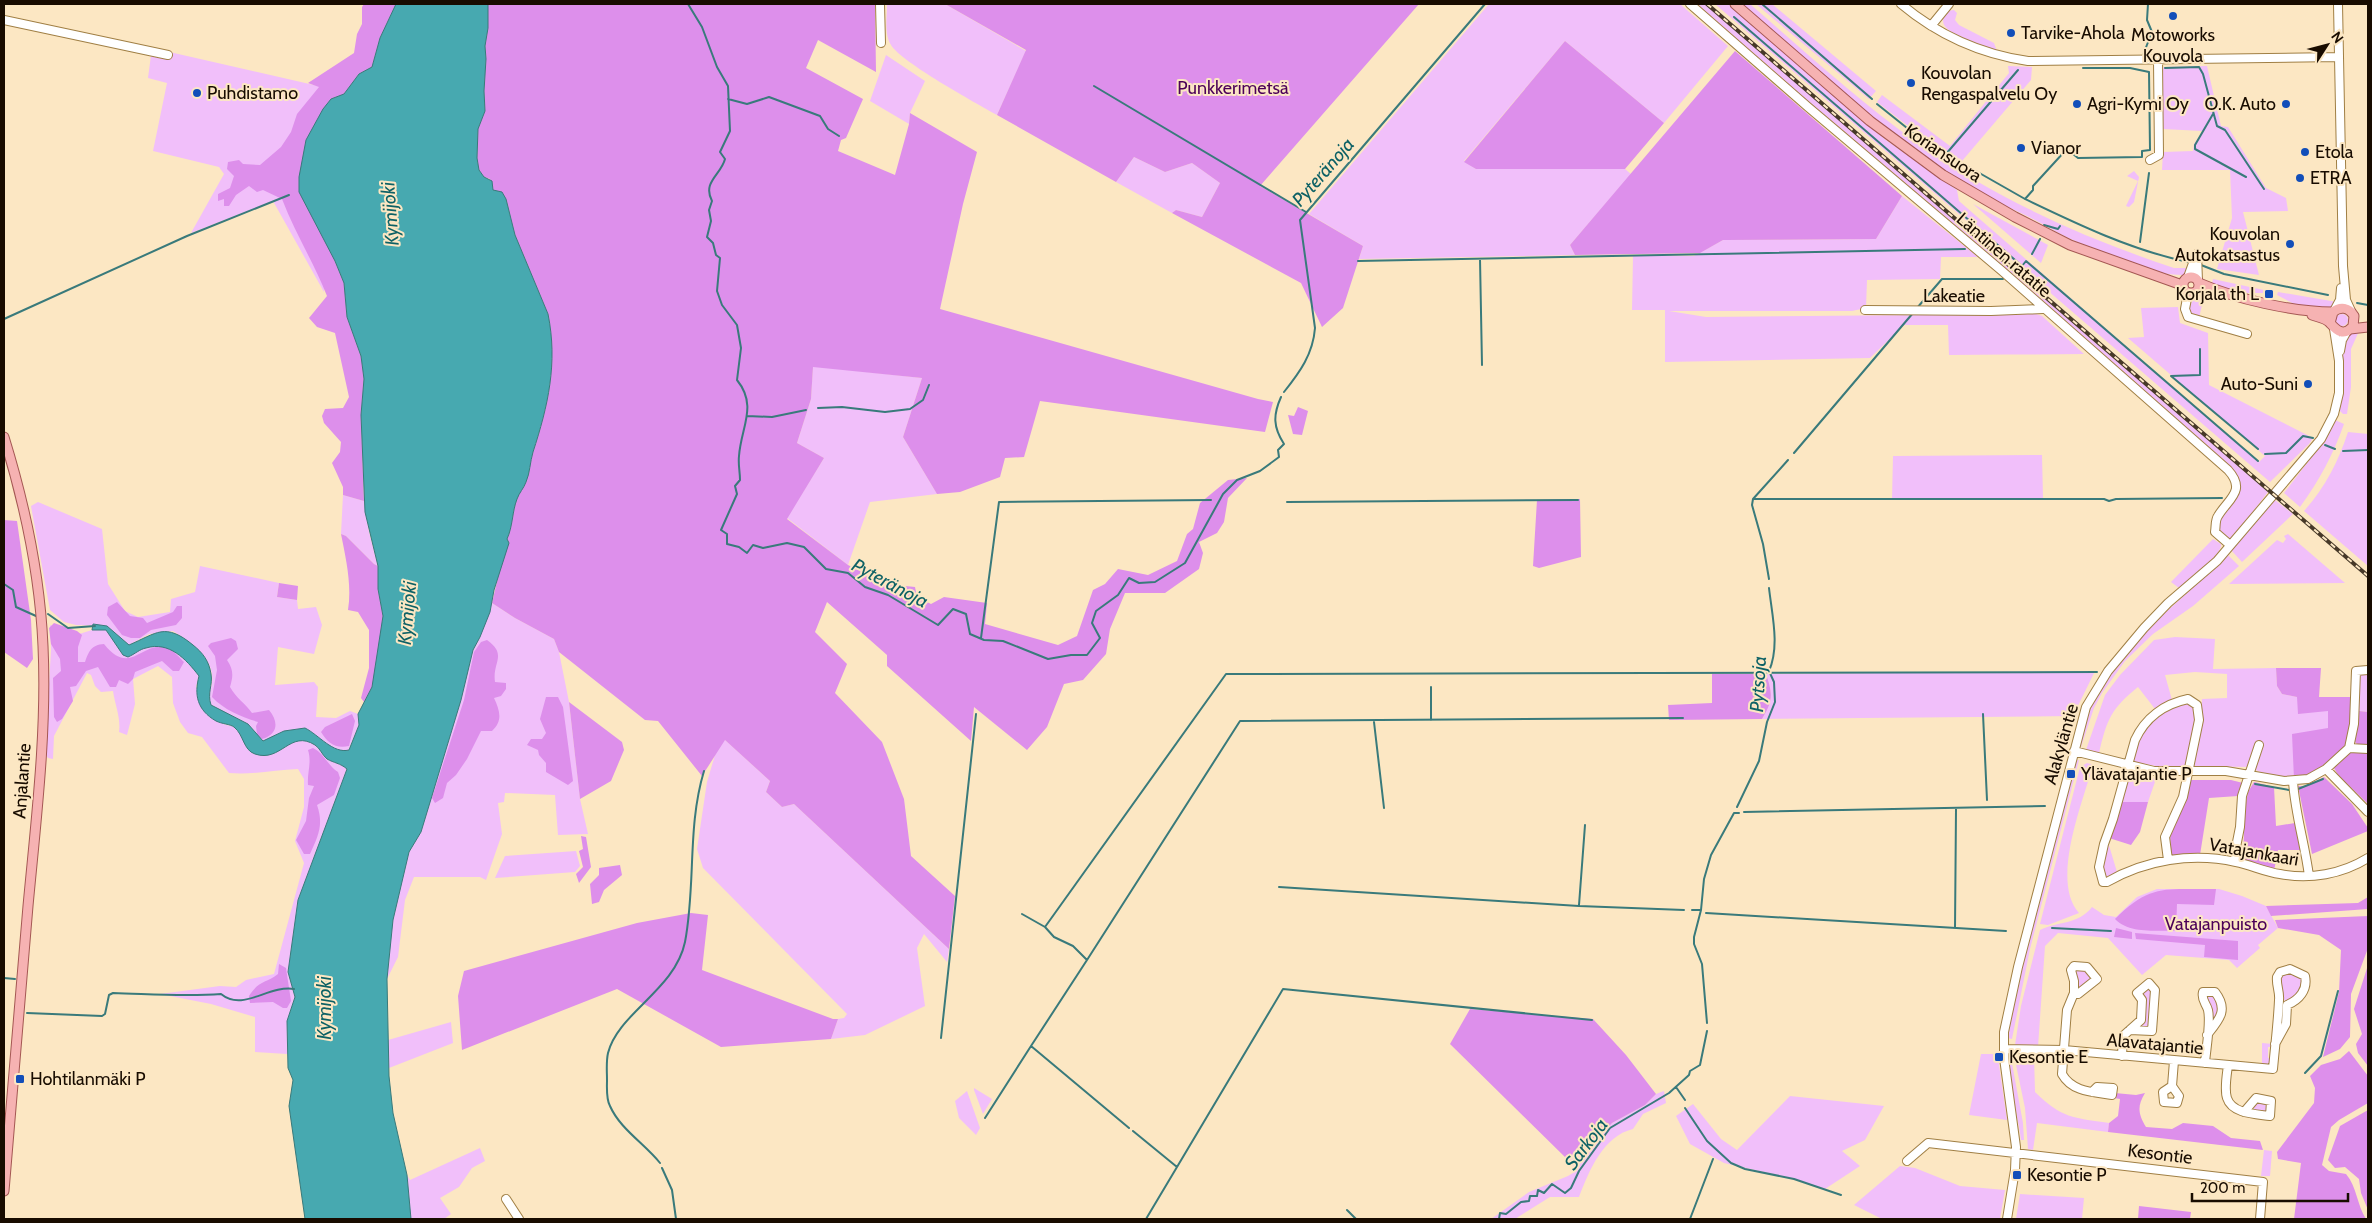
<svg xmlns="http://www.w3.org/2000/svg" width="2372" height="1223" font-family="Cabin,sans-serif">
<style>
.green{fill:#f1bffa}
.forest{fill:#dd8feb}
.water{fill:#47a9b0;stroke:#397a7b}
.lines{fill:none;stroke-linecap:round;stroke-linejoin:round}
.stream{stroke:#397a7b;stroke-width:2}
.minor-casing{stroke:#a07f44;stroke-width:10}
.major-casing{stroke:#a45753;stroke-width:11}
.minor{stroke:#fff;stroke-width:8}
.major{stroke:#f6b2b2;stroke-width:9}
.rail-casing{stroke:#473928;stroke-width:4}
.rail{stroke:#fce7c3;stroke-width:2;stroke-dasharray:5.5;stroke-linecap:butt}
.poi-dot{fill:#124eb9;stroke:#fce7c3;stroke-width:2}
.labels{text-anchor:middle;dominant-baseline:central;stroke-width:4;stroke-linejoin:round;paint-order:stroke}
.poi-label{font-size:18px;fill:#180c00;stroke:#fce7c3;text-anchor:start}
.park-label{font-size:18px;fill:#4c0058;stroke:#fce7c3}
.street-label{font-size:18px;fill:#180c00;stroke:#fce7c3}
.water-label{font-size:19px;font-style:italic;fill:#0d6165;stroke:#fce7c3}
</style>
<rect width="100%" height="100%" fill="#fce7c3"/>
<path class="green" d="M887,4H945L1026,51L997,115C976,103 901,62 891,45C884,34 887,17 887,4Z
M1489,4H1680L1728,46L1664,123L1565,41L1464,161L1476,169H1625L1631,174L1570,245L1575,255L1359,259L1363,246L1309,214Z
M1694,4H1705L2268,492L2232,539H2229C2198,517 2251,504 2238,476Z
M1715,4H1729L1886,140L1957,190L1959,201L2259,462L2265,456L2128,338L2144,337L2141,308L2178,307L2180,323L2208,333L2209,385L2313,438L2309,444L2270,482Z
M1740,4H1750C1804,51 1858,100 1916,142C1994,198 2084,238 2174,268H2187L2183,275C2150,275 2116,259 2086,246C2064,237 2045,225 2025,215C1991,199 1957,182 1926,159C1861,112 1801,56 1740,4Z
M1756,4H1772L1876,91L1869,99Z
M1954,10L1957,13L1955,20L1959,25L1994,43L1997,51C1986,47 1943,35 1943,21C1943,17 1946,14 1948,11Z
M152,48L327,88L324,292L273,201L191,233L224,174L219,167L153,151L167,83L148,78Z
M886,55L925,81L910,113L909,124L870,101Z
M2008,66L2032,67L2031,80L1962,161L1912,129L1877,102L1882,95L1950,146L2009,73Z
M2207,66L2221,126L2228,127L2266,188L2286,198L2288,211L2243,212L2259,275L2217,269L2232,218L2230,170H2162L2163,152L2193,151L2194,144L2203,131L2162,129V69L2164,67Z
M1134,157L1165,172L1192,163L1220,183L1202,217L1176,210L1172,213L1116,182Z
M2134,171L2139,177L2134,202L2129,207L2126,206L2138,181L2127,176Z
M1902,196L1978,257H1941L1940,279L1867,280L1866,308L1852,311H1669L1706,317L2036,314L2042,316L2084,354L1949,355L1948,325H1904L1870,358L1665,362V310H1632L1633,256H1694L1723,240L1876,239Z
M1973,204L2048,245L2041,263Z
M2213,279L2273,292V293H2243L2212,284Z
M2278,292L2337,302L2329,309L2298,306L2277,295Z
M2204,296L2199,318L2188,312L2193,299Z
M2336 320a6 6 0 1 1 12 0a6 6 0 1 1-12 0Z
M2360,329L2351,349V387L2347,414H2343L2339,410L2343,342L2349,333Z
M813,366L922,378L903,437L937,494L870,502L848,565L787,518L824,458L797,443L811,399Z
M2335,420L2344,424C2333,455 2319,481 2300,507L2284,493L2320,446Z
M2348,432L2368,434V566L2304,511C2325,488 2338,462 2348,432Z
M2042,455L2043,498L1892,499L1893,456Z
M343,495L364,501L369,532L378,566L374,564L346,536L341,534Z
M2275,500L2293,514L2242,562L2231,550Z
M38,502L102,529L108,584L125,611L138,617L170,612L171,599L195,592L200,566L279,583L277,597L297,600L298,609L316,607L322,625L314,654L278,647L275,685L314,682L318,687L316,717L336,718L350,711L358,714L359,725L348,751C334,754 317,736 305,728L284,731L263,741L248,724L211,705C207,695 211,691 212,682C215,658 190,642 173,631L149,634L129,645L107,626L76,625L64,622L50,610L31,506Z
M2288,534L2345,583L2229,584L2277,540L2283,543L2286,539L2284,536Z
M2213,539L2221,544C2223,555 2188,581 2179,588L2171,582Z
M2227,554L2239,566L2193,606L2153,634L2125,661L2102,693L2094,708L2081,747L2079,744C2083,732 2085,719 2090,707C2117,645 2182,603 2227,554Z
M492,603L515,618L554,639L559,652L569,702L580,799L588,834L558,835L555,795L505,793L504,802L498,803L502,834L486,880L480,877H414L405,900L398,957L387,979L393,920L409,852L421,832L461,700L473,650L480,637Z
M50,625L76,635L92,630H106L123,655C134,654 135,652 144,648C167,639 187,660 199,676L196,687C204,698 213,715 224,724C227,726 231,725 234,727C244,735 243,750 255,754C281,763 290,729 315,745C320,748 322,755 327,759C334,763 340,763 347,769L298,900L288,972L295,997L287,1021V1054L255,1052V1017L211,1004L160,994L220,986L236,987L246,980L274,974L304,863L295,841L304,807V779L298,769C274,770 252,775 229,773L202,737L188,733L180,722L173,703L172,677L158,666L133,679L135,704L127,735L119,732C121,718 115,705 113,691L101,692L95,686L91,675L87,673L54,736L53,759L48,758L45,753L51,650Z
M2175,637L2215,639L2213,669L2276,668L2277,686L2282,694L2297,697L2328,711V728L2294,779L2267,775L2249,767L2193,766L2201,725L2202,699L2227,698V674L2195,672L2165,675L2172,700L2155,709L2138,687C2111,709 2107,719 2099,753L2086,750L2105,695L2120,675L2154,640Z
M2095,671L2073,716L1762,719C1773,701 1773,694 1766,674Z
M2364,673H2368V712L2359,711L2358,677Z
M2187,703L2192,706L2196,713L2185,766H2156L2134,762C2129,734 2163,708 2187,703Z
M724,739L770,781L766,792L782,807L794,804L949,949L947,962L924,934L917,948L925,1006L865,1035L831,1039L838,1019L844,1018L847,1014L703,868L697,849L707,782L715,755Z
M2079,760L2030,949L2012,1039L2008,1038L2018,984L2074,761Z
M2087,763L2093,765C2083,802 2050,881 2079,913L2048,925L2040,924L2080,767Z
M2128,773L2156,779L2148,802H2121Z
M2108,842L2117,872L2107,877L2103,870Z
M576,851L580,866L575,872L495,878L505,856Z
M2157,889H2219L2242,896L2266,906L2278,928L2258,945L2260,948L2237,968L2229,960L2166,955L2142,975L2108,938L2058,933L2045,946L2038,1047L2015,1045L2021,1006L2040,930C2058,921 2078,925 2092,907L2104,915L2116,917L2137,897Z
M2075,969H2085L2092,976V980L2077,990Z
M2289,971L2304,979L2298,997L2285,1001L2282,997C2282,989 2279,983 2281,975Z
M2148,987L2152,990L2150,1029L2139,1026L2141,995Z
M2206,994H2213L2218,998L2219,1014L2213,1023Z
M451,1022L453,1043L389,1068L388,1040Z
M2262,1043L2273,1044V1047H2268V1058H2272L2270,1064H2262Z
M1981,1054H1995L1998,1058L2007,1120L1969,1115Z
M2034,1055L2035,1092C2061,1118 2074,1118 2109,1123L2108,1132L2037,1123L2033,1150L2028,1149L2025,1108L2015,1060L2019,1056Z
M2011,1058L2023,1123L2024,1140H2021C2020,1124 2004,1066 2011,1058Z
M974,1088L992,1099L983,1114L974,1090Z
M967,1091L980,1128L976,1135L959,1118L955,1101Z
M1664,1091L1666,1103L1643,1114L1633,1129C1603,1136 1589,1171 1579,1197H1550L1515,1219H1491L1529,1192L1568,1176L1573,1173V1166L1567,1159L1578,1150L1589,1148L1612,1123L1645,1105L1656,1094Z
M1790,1096L1884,1106L1865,1140L1842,1151L1860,1166L1825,1189L1798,1180L1724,1163L1690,1144L1676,1116L1693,1104L1721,1139L1737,1150Z
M2258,1101L2268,1103L2266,1111H2252Z
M480,1148L485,1161L472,1168L459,1187L440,1198L451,1214L444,1219H411L407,1175L410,1180Z
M2264,1150L2272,1151L2270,1176H2261Z
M1900,1166L1915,1168L1960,1186L2005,1190L2000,1219H1882L1854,1205Z
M2020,1194L2084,1198L2082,1219H2016Z"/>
<path class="forest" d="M364,4H396L380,38L372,67L359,74L344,94L331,99L306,140L335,261L344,283L347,317L361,356L364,379L361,415L364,501L343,495V487L332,463L340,452L341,442L324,423L322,416L325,409L343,408L349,397L335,333L317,327L309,318L327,296C314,263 295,233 282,199L263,190L257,192L249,186L236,195L229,206H224V199L218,201V194L230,188L234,176L227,169L228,162L239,160L243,164L260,165L281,147L291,132L297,114L319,87L308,83L354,53L357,34L362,24V7Z
M488,4H875L876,72L818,40L806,68L863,99L846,138L841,140L838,151L895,175L909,124L910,113L977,152L963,204L940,309L1258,399L1273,402L1265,432L1040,401L1024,457L1005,458L1000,477L960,492L937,494L903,437L922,378L813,367L811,399L797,443L824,458L787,519L848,565L886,584L915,587L917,597L931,604L944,597L987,603L985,624L1058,645L1077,636L1093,590L1105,584L1118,569L1148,575L1177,561L1187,534L1193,529L1200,503L1228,480L1247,478L1228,498L1224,522L1217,533L1199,542L1203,553L1199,569L1165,593H1125L1110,629L1106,654L1083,680L1064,684L1047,727L1027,750L974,707L971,741L887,666V655L827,602L815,632L847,664L835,693L882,742L904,799L911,856L955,896L949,949L794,804L782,807L766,792L770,781L725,740L702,776L658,721L645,720L559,652L554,639L515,618L492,603L504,551L509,543L507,539C513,526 512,513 517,499C519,493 523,488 526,482C530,473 530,462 533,452C548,406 558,363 548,314L515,235L506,199L493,190L490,179L484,177L479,170L477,158L478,129L485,111L484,91L486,59L485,46L488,28Z
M945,4H1419L1260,186L1363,246L1343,308L1322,327L1301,283L1172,213L1176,210L1202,217L1220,183L1192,163L1165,172L1134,157L1116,182L997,115L1026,50Z
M1565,41L1664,123L1625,169H1476L1464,162Z
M1735,51L1902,196L1876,239L1723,240L1700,253L1575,255L1570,245Z
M1298,407L1308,411L1302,435L1293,434L1288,415L1294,416Z
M1580,499L1581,557L1539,568L1533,566L1537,500Z
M4,520L17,521L31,620L33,659L27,668L4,652Z
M341,534L346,536L374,564L378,566V589L383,616L377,664L372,687L364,702L361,698L369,668V630L358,612L348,610C352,585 346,559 341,534Z
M279,583L298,586L297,600L277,597Z
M117,602L130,616L143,618L147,623L173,612L177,606H182V618L176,625L151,630L140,638H131L122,635L107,615L108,607Z
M54,623L77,631L82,635L78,647V662H85C89,651 91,645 104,644C132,679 142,637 170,649C175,652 180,658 184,662L179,671H173L162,661L135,672L133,679L128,684L119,680L116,687H110L98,667L86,671L76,686L70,687L73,701L62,719L57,722L54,717L53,678L61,671L60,659L51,644L49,628Z
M231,638L236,641L238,649L227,660C234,670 233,677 230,687C236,698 245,703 252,713L269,710C279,722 278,734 262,739L257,735L256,726L258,722C242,717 224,710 212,697L217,670L215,656L208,646L211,643Z
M487,640C508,655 492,662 495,682L506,683V689L501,696L494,698C500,711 503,721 492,731H481L467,759L456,775L447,783L443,798L435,803L432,798L464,700L474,652L481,642Z
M2276,668H2321L2319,697H2352C2351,712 2353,733 2345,746C2336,763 2312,776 2294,779L2292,734L2328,728V711L2298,714L2297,697L2282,694L2277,686Z
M1712,674H1766C1773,694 1773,701 1762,719L1669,720L1668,705L1712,703Z
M546,697H558L563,707L573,781L568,785L546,772V763L539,755L538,750L527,745L531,739H542L546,733L540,719Z
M569,702L622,742L624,750L611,781L580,799Z
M2359,711L2368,712V744H2357L2354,741Z
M352,714L355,721L349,746C335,749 328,743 321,732L325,727Z
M313,748C324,753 328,766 338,772L340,778L334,795L317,805C324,825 318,836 310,854H304L296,840L306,821L309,798L314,786L308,785C307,772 312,763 308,750Z
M2368,751V804L2338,775L2334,768L2351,752Z
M2324,777L2352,804L2368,828V831L2312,854L2298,786H2307Z
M2191,780H2231L2243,783L2238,796L2209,798L2200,855L2174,857L2171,855L2170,835Z
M2254,782L2274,787L2276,826L2295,823L2302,850H2278L2274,871L2243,859L2245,808L2248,792Z
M2121,802H2148L2140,832L2131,845L2109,838Z
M581,836L586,837L591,867L579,883L576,874L583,867L579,851L583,849Z
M620,865L622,875L604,890L599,902L592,904L590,884L599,875V868Z
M2216,889L2214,905L2177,904L2176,931C2157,930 2129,934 2115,919C2151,882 2169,890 2216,889Z
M2368,897V909L2271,916L2266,906L2358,903Z
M691,913L708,915L702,970L833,1019H838L831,1039L721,1047L617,989L462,1050L458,996L464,971L637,923Z
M2368,916V948L2351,994L2350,1037L2340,1049L2323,1057L2339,992L2341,950L2319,935L2278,928L2275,920Z
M2116,928L2132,932V939L2114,937Z
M2135,933L2238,941V960L2204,957L2205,945L2136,939Z
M279,964L286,968L291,1001L287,1008H283L273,1002L250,1003L249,996C259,980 265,984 278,974Z
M2368,965V1066L2358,1053L2356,1044L2362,1034L2354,1009Z
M1470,1009L1593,1019L1626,1055L1656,1094L1645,1105L1612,1123L1589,1148L1578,1150L1567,1159L1450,1044Z
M2349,1051L2368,1076V1103L2339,1120L2331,1127L2322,1165L2329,1171L2346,1174C2357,1187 2357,1205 2366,1219H2294L2301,1163L2278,1159L2277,1152L2314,1103L2315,1088L2310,1076L2321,1065L2340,1059Z
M2115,1093L2136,1095L2145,1093C2137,1106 2138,1114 2146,1127L2172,1129L2183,1123L2213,1126L2231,1138L2260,1141L2263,1150L2108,1132L2109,1123L2118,1116L2120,1099L2114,1098Z
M2368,1110V1210L2361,1193L2359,1179L2345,1167L2335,1168L2328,1160L2340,1126Z
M2139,1206L2191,1212L2190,1219H2138Z"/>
<path class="water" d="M396,4H488V28L485,46L486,59L484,91L485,111L478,129L477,158L479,170L484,177L492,181L493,190L502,192L506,199L515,235L548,314C558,363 548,406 533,452C530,462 530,473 526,482C524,488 519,493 517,499C512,512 513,526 507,539L509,543L494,590L490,612L480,637L473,650L461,700L421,832L409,852L393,920L387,979L389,1076L393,1113L407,1175L411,1219H305L289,1106L293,1080L288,1068L287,1021L295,997L288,972L298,900L347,769C340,763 334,763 327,759C322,755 320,748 315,745C290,729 281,763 255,754C243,750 244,735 234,727C230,724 222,724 216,721C197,710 194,695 199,676C186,659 169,641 146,648C140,649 135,654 128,657L123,655L106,630H92L93,624L107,626L129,645C157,633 165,622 193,645C203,653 209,661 211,674C213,685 207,693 211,705L248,724L263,741L284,731L305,728C319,735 333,754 349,750L359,725L358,714L372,687L383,616L378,589V566L365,512L361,415L364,379L361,356L347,317L344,283L335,261L299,192V177L306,140L323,109L331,99L344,94L359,74L372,67L380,38Z"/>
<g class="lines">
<path class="stream" d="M688,4L702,27L717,67L728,86L730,131L720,152L725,159C721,175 702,182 712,201L709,210L711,221L707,237L713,243L716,255L720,258L717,291L722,305L737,325L741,348L737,380C758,406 741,427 739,456C738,464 740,472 740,480L735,486L737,494L721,530L727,534V544L739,547L747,553L753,545L763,548L787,543L804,547L826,569L848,573L865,587L888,595L938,625L953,609L966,614L970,634L984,640L1003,641L1048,659L1071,655H1087L1100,638L1092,623L1096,611L1118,595L1129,578L1139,583L1155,582L1185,563L1223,494L1237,480L1260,471L1279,457L1278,450L1284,444C1273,427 1273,415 1281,397
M1762,4L1872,99
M1734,17L2022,266L2026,261L2258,461
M2143,55L2152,32L2147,20L2148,4
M2083,68H2130L2149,72L2150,150L2142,151V157L2078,158L2068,150L2065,151L2033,186V190L2025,199C2077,224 2131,250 2188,262
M2165,68L2199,67L2203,74L2217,126L2225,130L2264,189
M2018,70L1946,154L2025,199
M1094,86L1306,212
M728,99L747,104L769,97L820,116L828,129L839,136
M1877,104L1912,132L1946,154
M2213,114L2195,145V149L2246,177
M2044,225L2058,229L2060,226
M2140,242L2149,173
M2032,254L2040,239
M1480,259L1482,365
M1358,261L1965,249
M2201,265L2224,274L2328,295
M2357,303L2368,305
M1917,308L1942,279H2003
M4,319L187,236L289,195
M2200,349V375L2171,376L2258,449
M1284,392C1300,372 1313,354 1315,328L1300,220L1485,4
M818,408L842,407L885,412L910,409L923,400L929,385
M747,416L772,417L806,410
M2325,445L2335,449
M2343,451L2368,450
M1794,453L1913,313
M2265,454L2286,453L2303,436L2313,438
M1753,499H2104L2109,501L2116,499L2222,498
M1287,502L1578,500
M1769,579L1763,544L1752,505L1753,499L1788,460
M4,584L13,590L16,607L36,616
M48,614L68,628L95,626
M981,638L999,502L1211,500
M1431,687V720
M1983,714L1987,800
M1374,722L1384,808
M2255,784L2289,790
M2298,789L2323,779
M1737,807L1759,761L1767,722L1775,702L1774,682L1769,671C1780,646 1772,615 1769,588
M1744,812L2045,806
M1279,887L1579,906L1684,910
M1579,905L1585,825
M1692,910H1701
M1706,913L2006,931
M1022,914L1045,927L1054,937L1073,946L1087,960L1031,1046L1129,1128
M1045,927L1226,674L2097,672
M1955,928L1956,809
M2052,928L2111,931
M1087,960L1240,721L1683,718
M4,978L15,979
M27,1013L102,1016L105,1014L109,995L113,993C150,994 185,997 221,994C243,1012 268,985 294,989
M1707,1023L1702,964L1694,944V937L1701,910L1704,879L1711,855L1734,813H1739
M941,1038L976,714
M2305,1073L2321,1056L2338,991
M1676,1087L1685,1100
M1685,1108L1707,1141L1731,1163L1745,1169L1794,1179L1841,1195
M985,1118L1031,1046
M1133,1131L1177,1167L1146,1219
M660,1163C645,1144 620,1129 610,1106C606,1099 607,1088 607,1080C607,1071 606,1062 608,1053C618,1013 675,990 685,942C696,885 687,827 704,771
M1177,1167L1283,989L1592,1020
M662,1168L672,1190L676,1219
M1347,1210L1356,1219
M1499,1219L1500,1213L1506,1214L1521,1202L1529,1201L1530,1196H1537L1538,1190L1544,1193L1552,1184L1565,1193L1571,1188L1579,1171L1610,1128L1669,1093L1689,1075L1690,1071L1700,1065L1707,1031
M1690,1219L1713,1159"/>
<g class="minor-casing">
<path id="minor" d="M880,4L881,43
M1690,4L1808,107L2002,271L2228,470C2247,491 2228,499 2218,516C2215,520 2216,526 2215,532L2230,545
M1901,4C1938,35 1980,54 2028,61L2339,57
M2338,4L2343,266L2346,300L2351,311
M4,20L168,55
M1931,26L1949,4
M2150,160L2159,155L2158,61
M2197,254L2198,281
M2188,277L2196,255
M2188,293L2185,309L2188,317L2247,334
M1865,310L1991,311L2043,309
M2334,311L2340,300L2341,288
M2340,351L2342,340L2347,331
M2349,748L2368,749
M2074,751L2154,771H2226L2284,781L2308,779L2326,769L2349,748L2354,724L2356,671L2368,670
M2326,769L2368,812
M2293,781C2295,814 2305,844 2309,876
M2168,860L2165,837L2183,797L2199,720L2197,705L2188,699C2164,704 2145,718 2135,740L2113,819L2104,844L2099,867L2103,882H2107C2145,860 2192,852 2236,862C2251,865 2265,872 2280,874C2310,880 2342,874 2368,858
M2236,862L2235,852L2240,827L2242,796L2259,745
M2074,993L2078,994L2097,979L2087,967L2074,966L2071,970L2074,981V993L2067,1010L2062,1074C2072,1092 2093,1092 2112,1095L2113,1088L2097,1087L2092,1092
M2004,1049L2064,1050L2273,1069C2275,1046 2278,1023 2279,1000C2280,992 2276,985 2277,977L2280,972L2290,969L2305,976C2308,990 2299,1000 2287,1005L2286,1024L2275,1044
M2122,1056L2123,1036L2141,1020L2142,1000L2137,993L2149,983L2155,990L2152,1031L2130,1030
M2205,1063C2206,1049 2211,1023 2208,1010C2206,1003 2201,1000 2203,992H2215C2229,1010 2219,1020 2207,1035
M2228,1065C2227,1074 2224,1089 2227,1098C2232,1114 2256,1114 2270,1116L2271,1101L2256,1098L2244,1112
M2172,1086L2163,1092L2164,1102L2177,1103L2179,1096L2172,1086L2174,1061
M1907,1161L1928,1143L2263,1182L2260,1219
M506,1199L519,1219
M2007,1219L2015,1170L2016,1147L2004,1058V1032L2018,967L2086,707L2108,671L2144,628L2168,603L2217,561L2321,439L2334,414L2339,393V361L2334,329"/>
</g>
<g class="major-casing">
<path id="major" d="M1735,4L1870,121L1943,175L2015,217L2070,245L2182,285
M2183 285a8 8 0 1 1 16 0a8 8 0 1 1-16 0Z
M2199,283C2236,299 2293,312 2333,312
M2312,315C2317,317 2326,318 2330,323C2337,331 2344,337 2353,326L2354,316C2349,307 2340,306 2333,312L2330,323
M2350,329L2368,327
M4,437C25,505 40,575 43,646C47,732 36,820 28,906C20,1001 12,1096 4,1191"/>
</g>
<use href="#minor" class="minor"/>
<use href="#major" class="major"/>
<g class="rail-casing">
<path id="rail" d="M1707,4L2368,576"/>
</g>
<use href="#rail" class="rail"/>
</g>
<g class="poi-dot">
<circle cx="2173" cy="16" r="5"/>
<circle cx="2011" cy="33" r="5"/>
<circle cx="1911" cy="83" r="5"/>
<circle cx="197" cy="93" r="5"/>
<circle cx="2077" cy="104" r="5"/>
<circle cx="2286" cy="104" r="5"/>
<circle cx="2021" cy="148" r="5"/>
<circle cx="2305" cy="152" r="5"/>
<circle cx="2300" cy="178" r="5"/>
<circle cx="2290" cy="244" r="5"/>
<rect x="2264" y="289" width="10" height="10" rx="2.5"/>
<circle cx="2308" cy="384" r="5"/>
<rect x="2066" y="769" width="10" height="10" rx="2.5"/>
<rect x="1994" y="1052" width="10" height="10" rx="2.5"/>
<rect x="15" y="1074" width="10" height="10" rx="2.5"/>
<rect x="2012" y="1170" width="10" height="10" rx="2.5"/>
</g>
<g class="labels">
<g class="poi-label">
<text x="2021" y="33">Tarvike-Ahola</text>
<text x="2173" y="35" text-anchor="middle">Motoworks<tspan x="2173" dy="21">Kouvola</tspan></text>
<text x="1921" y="73">Kouvolan<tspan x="1921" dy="21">Rengaspalvelu Oy</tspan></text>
<text x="207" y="93">Puhdistamo</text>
<text x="2087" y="104">Agri-Kymi Oy</text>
<text x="2276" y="104" text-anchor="end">O.K. Auto</text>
<text x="2031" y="148">Vianor</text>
<text x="2315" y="152">Etola</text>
<text x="2310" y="178">ETRA</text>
<text x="2280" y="234" text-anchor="end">Kouvolan<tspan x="2280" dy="21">Autokatsastus</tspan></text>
<text x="2259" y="294" text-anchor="end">Korjala th L</text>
<text x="2298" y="384" text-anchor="end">Auto-Suni</text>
<text x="2081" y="774">Ylävatajantie P</text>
<text x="2009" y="1057">Kesontie E</text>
<text x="30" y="1079">Hohtilanmäki P</text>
<text x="2027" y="1175">Kesontie P</text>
</g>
<g class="park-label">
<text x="1233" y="88">Punkkerimetsä</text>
<text x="2216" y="924">Vatajanpuisto</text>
</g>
<g class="street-label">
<text transform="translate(1943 153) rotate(34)">Koriansuora</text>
<text transform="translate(2004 255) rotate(41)">Läntinen ratatie</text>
<text x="1954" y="296">Lakeatie</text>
<text transform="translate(2061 744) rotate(-74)">Alakyläntie</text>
<text transform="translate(22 781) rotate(-86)">Anjalantie</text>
<text transform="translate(2254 852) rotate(10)">Vatajankaari</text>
<text transform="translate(2155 1044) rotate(5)">Alavatajantie</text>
<text transform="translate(2160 1154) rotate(7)">Kesontie</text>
</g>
<g class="water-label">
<text transform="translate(1323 172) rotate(-49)">Pyteränoja</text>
<text transform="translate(390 214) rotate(-94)">Kymijoki</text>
<text transform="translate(890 583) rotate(28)">Pyteränoja</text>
<text transform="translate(407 613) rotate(-85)">Kymijoki</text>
<text transform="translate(1758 684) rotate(-87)">Pytsoja</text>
<text transform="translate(324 1008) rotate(-90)">Kymijoki</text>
<text transform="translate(1586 1144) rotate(-53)">Sarkoja</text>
</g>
</g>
<rect width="2372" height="1223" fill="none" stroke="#180c00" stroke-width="10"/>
<g transform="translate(2327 45) rotate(54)" stroke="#fce7c3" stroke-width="4" paint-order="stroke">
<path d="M0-4L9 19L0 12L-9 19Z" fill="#180c00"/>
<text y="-8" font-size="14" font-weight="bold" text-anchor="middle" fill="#180c00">N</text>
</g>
<path d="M2192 1193v8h156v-8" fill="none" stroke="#180c00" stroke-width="2.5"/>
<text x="2200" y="1193" font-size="15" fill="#180c00" stroke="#fce7c3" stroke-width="4" paint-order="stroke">200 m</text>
</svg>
